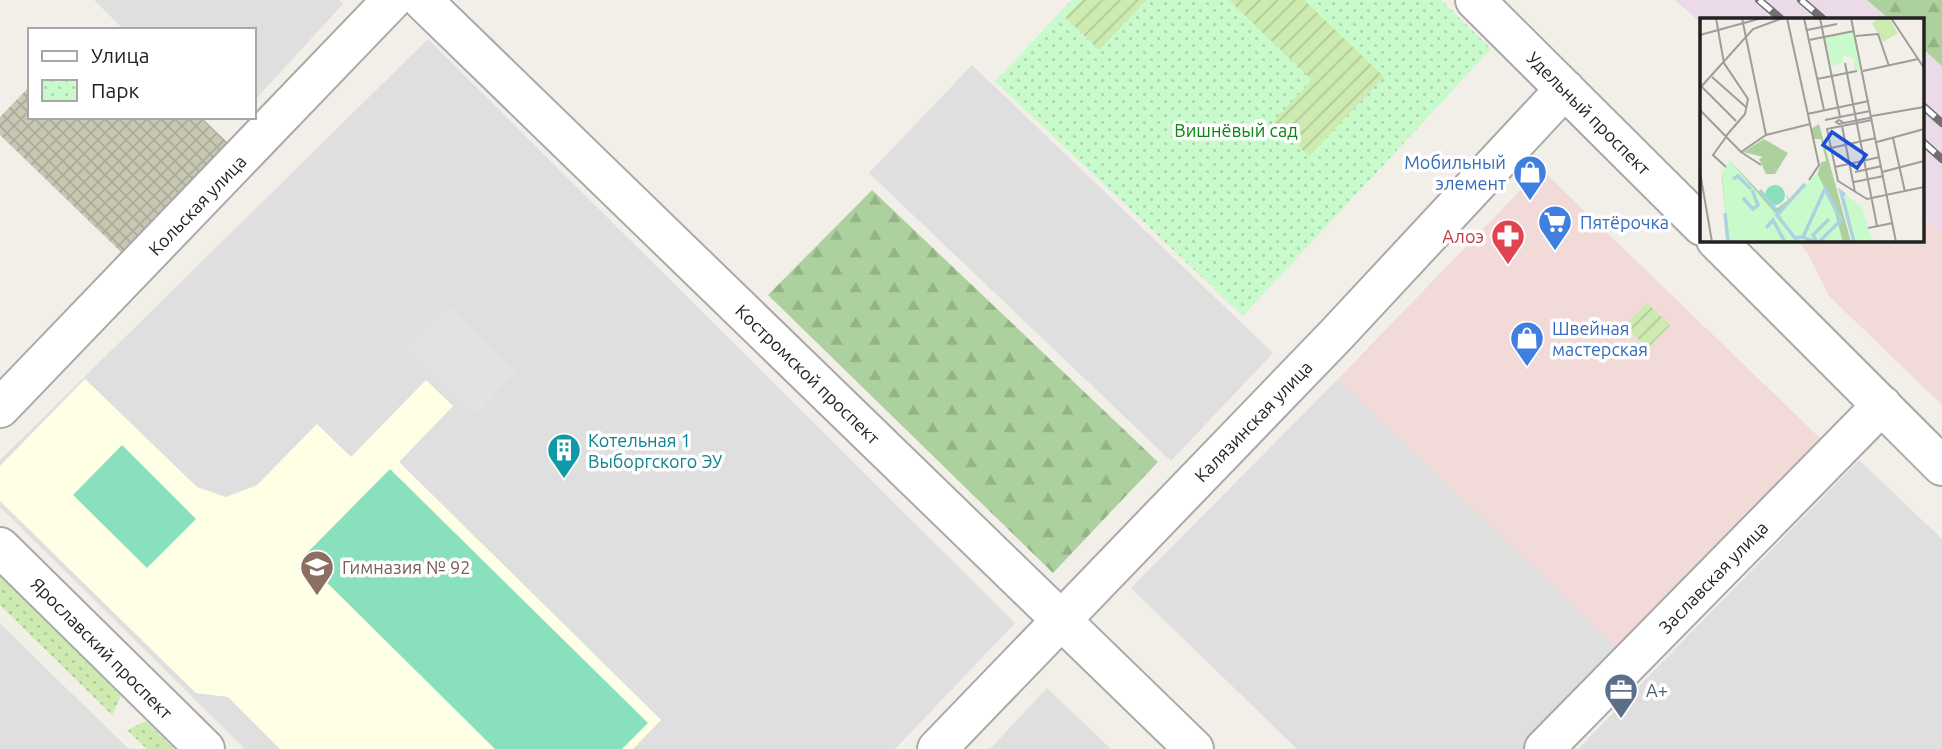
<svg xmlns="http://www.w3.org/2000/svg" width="1942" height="749" font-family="Ubuntu,sans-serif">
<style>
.residential{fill:#e0dfdf}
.commercial{fill:#f2dad9}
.education{fill:#ffffe5}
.railway{fill:#ebdbe8}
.construction{fill:url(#construction-cross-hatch)}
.grass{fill:url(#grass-dots)}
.forest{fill:url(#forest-firs)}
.park{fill:url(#park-dots)}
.garden{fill:url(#garden-furrows)}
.pitch{fill:#88e0be}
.parking{fill:#e2e2e2}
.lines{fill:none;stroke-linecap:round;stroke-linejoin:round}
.street-casing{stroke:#a9a9a9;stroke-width:42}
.street{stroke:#fff;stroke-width:38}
.rail-casing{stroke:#707070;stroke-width:8}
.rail{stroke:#fff;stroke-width:5;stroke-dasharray:16;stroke-linecap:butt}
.labels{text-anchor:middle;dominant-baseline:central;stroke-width:7;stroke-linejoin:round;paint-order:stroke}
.street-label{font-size:18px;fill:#222;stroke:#fff}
.park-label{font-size:18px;fill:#0c8416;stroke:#fff}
.shop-label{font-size:18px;fill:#366cbe;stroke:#fff;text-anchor:start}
.health-label{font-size:18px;fill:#be3a42;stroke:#fff;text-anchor:end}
.culture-label{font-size:18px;fill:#0d838f;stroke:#fff;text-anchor:start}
.education-label{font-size:18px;fill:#785e54;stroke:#fff;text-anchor:start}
.service-label{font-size:18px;fill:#4e5e75;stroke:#fff;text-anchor:start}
.inset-river{fill:none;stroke:#aad3df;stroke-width:3.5}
.inset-road{fill:none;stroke:#9f9d99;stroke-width:2}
.view{fill:#1d4ed8;fill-opacity:0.15;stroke:#1d4ed8;stroke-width:3.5}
.inset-edge{fill:none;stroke:#222;stroke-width:3.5}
</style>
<defs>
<pattern id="construction-cross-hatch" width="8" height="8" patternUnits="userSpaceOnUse" patternTransform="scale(1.75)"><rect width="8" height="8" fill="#c7c7b4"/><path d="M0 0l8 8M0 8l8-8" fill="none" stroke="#abab9a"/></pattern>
<pattern id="grass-dots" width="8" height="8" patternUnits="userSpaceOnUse" patternTransform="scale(1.75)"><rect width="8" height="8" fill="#cdebb0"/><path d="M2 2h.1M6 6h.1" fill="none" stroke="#b0c997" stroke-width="1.8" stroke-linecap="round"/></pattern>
<pattern id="forest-firs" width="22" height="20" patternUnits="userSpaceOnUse" patternTransform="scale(1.75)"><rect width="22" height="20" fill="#add19e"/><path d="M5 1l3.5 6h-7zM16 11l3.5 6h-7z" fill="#95b388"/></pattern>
<pattern id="park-dots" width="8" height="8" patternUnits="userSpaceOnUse" patternTransform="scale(1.75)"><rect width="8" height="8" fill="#c8facc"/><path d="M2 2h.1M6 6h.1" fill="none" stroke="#acd6af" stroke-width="1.8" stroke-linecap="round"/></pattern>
<pattern id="garden-furrows" width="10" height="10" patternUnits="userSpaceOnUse" patternTransform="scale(1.75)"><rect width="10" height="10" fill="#cdebb0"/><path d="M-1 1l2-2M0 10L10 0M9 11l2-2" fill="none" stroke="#b0c997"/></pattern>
</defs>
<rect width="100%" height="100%" fill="#f2efe9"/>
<path class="residential" d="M94,0H339L343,4L254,101V30H124Z
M428,39L1015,623L895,749H245L0,507V460Z
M972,65L1273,353L1171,461L869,173Z
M1338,379L1620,650L1524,749H1297L1131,588Z
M1859,460L1942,539V749H1578Z
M0,623L66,688L129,749H0Z
M1047,688L1111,749H990Z"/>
<path class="commercial" d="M1541,169L1822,440L1620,650L1338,379Z
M1923,216L1942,233V405L1829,296L1807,252L1797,240H1923Z"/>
<path class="education" d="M85,379L197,487L226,497L257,485L317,424L351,457L426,380L453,406L399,462L661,720L633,749H280L228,697L196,693L0,501V466Z"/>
<path class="railway" d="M1675,0H1867L1889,19H1702V24Z
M1923,49L1942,66V233L1923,216Z"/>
<path class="construction" d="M30,86V117H201L228,143L122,253L0,135V117Z"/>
<path class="grass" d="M0,575L121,696L112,715L0,605Z
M146,721L174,749H147L127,730Z"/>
<path class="forest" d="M1867,0H1942V66L1923,49V19H1889Z
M872,190L1158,462L1053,573L768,295Z"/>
<path class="park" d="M1072,0H1441L1491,49L1243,316L995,81Z"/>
<path class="garden" d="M1082,0H1147L1099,50L1065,17Z
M1229,0H1304L1384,77L1309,156L1273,122L1312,80Z
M1647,303L1670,325L1648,348L1624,326Z"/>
<path class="pitch" d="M122,445L196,519L147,568L73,495Z
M390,469L648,723L622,749H495L302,558Z"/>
<path class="parking" d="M450,305L517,372L475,415L407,348Z"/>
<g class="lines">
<g class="street-casing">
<path id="street" d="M422,0L1194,749
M1475,0L1702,226
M1716,240L1942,466
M0,408L392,0
M0,547L205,749
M937,749L1336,335L1565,89
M1544,749L1882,405"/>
</g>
<use href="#street" class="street"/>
<g class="rail-casing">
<path id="rail" d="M1759,0L1781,19
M1801,0L1823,19
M1923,106L1942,123
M1923,142L1942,159"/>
</g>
<use href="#rail" class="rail"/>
</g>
<defs>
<g id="shop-pin" transform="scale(1.75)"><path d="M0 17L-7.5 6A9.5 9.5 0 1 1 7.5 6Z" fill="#3f7fe0" stroke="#fff"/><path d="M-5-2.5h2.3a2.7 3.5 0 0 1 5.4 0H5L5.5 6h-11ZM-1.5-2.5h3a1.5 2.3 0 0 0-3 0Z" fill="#fff"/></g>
<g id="supermarket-pin" transform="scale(1.75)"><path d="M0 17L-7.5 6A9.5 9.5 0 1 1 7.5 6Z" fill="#3f7fe0" stroke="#fff"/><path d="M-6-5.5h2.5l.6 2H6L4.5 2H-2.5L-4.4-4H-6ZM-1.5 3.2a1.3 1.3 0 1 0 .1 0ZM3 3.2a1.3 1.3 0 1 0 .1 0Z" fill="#fff"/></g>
<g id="pharmacy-pin" transform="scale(1.75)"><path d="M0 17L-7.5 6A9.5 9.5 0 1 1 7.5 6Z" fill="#e0444e" stroke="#fff"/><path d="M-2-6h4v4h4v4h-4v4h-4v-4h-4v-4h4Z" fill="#fff"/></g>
<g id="building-pin" transform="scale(1.75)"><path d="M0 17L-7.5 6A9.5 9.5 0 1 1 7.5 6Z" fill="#0f9aa8" stroke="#fff"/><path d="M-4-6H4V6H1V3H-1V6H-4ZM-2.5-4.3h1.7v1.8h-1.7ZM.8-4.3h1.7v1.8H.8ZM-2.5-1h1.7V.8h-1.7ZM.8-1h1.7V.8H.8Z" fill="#fff"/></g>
<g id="school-pin" transform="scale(1.75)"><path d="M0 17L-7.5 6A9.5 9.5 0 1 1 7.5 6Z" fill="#8d6e63" stroke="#fff"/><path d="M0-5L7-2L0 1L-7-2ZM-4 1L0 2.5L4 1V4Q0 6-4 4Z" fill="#fff"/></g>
<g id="office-pin" transform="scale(1.75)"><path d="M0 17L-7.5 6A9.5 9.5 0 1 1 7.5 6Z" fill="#5c6f8a" stroke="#fff"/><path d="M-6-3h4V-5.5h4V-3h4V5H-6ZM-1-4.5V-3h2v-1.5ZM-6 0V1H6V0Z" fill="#fff"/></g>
</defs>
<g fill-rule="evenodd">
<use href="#shop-pin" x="1530" y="172"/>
<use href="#supermarket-pin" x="1555" y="222"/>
<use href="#pharmacy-pin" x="1508" y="236"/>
<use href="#shop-pin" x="1527" y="338"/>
<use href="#building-pin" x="564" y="450"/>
<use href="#school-pin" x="317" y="567"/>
<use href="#office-pin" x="1621" y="690"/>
</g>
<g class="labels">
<g class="street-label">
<text transform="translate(1589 113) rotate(45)">Удельный проспект</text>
<text transform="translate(197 205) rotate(-46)">Кольская улица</text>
<text transform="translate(808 374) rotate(44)">Костромской проспект</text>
<text transform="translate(1253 421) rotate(-46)">Калязинская улица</text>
<text transform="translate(1713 577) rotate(-46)">Заславская улица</text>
<text transform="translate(102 648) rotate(45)">Ярославский проспект</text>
</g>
<g class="park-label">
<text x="1236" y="130">Вишнёвый сад</text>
</g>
<g class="shop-label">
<text x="1506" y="162" text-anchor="end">Мобильный<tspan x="1506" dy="21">элемент</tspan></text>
<text x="1580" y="222">Пятёрочка</text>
<text x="1552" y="328">Швейная<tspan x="1552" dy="21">мастерская</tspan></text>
</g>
<g class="health-label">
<text x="1484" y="236">Алоэ</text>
</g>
<g class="culture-label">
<text x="588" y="440">Котельная 1<tspan x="588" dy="21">Выборгского ЭУ</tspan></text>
</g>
<g class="education-label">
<text x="342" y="567">Гимназия № 92</text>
</g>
<g class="service-label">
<text x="1646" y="690">А+</text>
</g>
</g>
<g transform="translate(1700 18)">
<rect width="224" height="224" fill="#f2efe9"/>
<path d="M178,0H189L198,15L183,24L172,6Z" fill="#cdebb0"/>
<path d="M119,106L151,224H86L26,203L22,158L30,143L76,191L88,182L86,175L90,183L105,167L113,173L121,144L126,143L121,121H114L111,111ZM64,121L88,135L75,156H66L59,141L63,139L43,134Z" fill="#add19e"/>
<path d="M153,13L160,52L155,53L153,40L143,37V45L131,48L125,19ZM30,143L76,196L117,155L133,187L143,224H28L22,154ZM140,172L162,189L173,224H155Z" fill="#c8facc"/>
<path d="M65 177a10 10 0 1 1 20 0a10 10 0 1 1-20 0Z" fill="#88e0be"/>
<path class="inset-river" d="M33,161L38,158L51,171M60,172L78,194M145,177L141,174L154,224M43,180L53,191L58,187L52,172M25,195L28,224M66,210L73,202L85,224M102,219L95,220L77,197L105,166M113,223L103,219L125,171L141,202L119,224M117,224L113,217L129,201"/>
<path class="inset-road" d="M16,0L24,45L48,81L45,96L26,118M42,0L66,117M87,0L119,147L109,162M104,0L124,92M120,0L140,99M151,0L196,224M151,0L196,224M191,0L224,50M107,12L137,6M0,17L62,0M156,18L178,16L189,48M109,22L154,13M145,45L177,208M163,53L218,41M12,59L47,90M117,61L157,53M2,69L36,103M0,70L53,11L83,0M0,92L41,134L66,117L110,106M107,96L169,83M171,97V99L170,100H169L139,106L136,104L139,102L144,105L169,100H171L172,102M172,98L224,89M125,102L170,93M172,102L127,111L138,163L167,181L224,169M142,108L155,174M26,119L13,137L26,149M193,120L205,174M177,124L224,111M131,130L176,120M41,134L61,147M135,149L180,139M0,154L12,224M155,154L182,148M182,154L224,143M154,164L184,158M168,210L193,205"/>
<path class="view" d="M132,114L166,137L157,150L123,127Z"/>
<rect width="224" height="224" class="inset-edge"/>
</g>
<rect x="28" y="28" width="228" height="91" fill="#ffffff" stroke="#a7a7a7" stroke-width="2"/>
<rect x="42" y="51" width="35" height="10" fill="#ffffff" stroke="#a7a7a7" stroke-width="2"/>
<text x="91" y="63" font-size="21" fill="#222222">Улица</text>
<rect x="42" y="80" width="35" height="21" fill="url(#park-dots)" stroke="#a7a7a7" stroke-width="2"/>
<text x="91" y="98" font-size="21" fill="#222222">Парк</text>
</svg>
